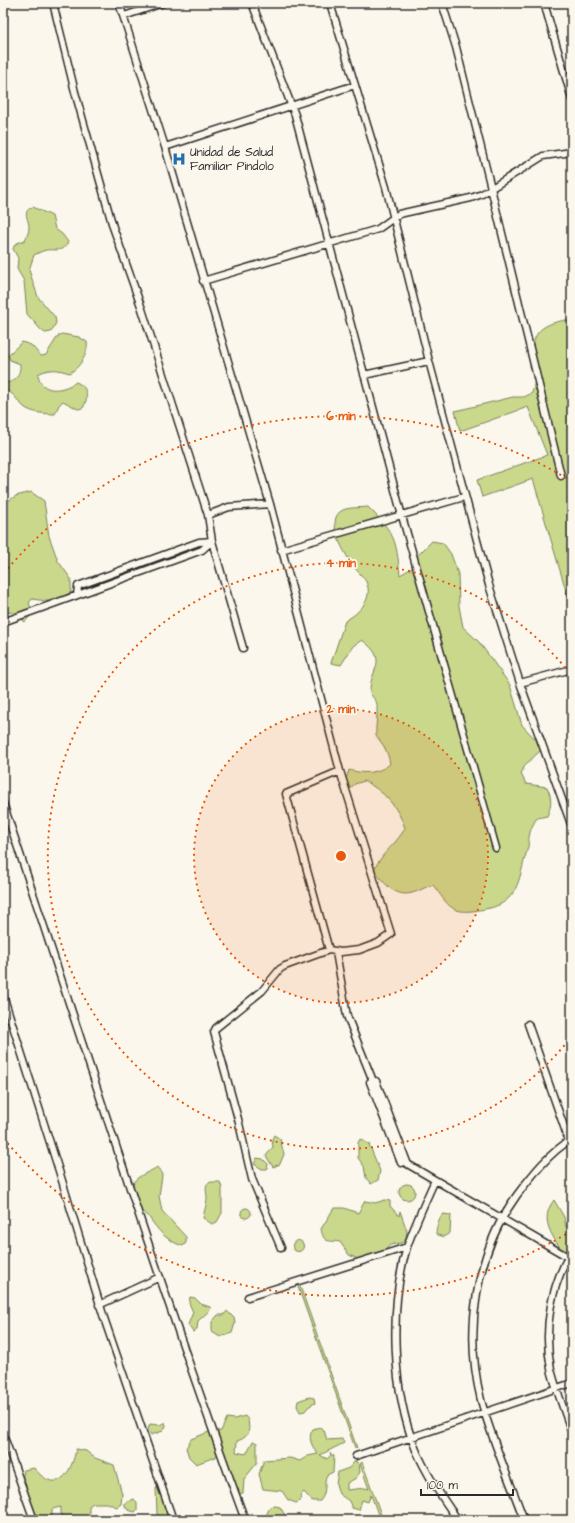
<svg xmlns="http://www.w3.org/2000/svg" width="575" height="1523" font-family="'Architects Daughter',sans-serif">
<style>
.green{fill:#cad88c;stroke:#7a825c}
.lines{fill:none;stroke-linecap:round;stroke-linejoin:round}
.minor-casing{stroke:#2b2b2b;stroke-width:9}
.minor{stroke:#fbf7ec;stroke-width:6}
.ring{fill:none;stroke:#e8590c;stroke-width:2;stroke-dasharray:2 4}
.labels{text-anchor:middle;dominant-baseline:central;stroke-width:3.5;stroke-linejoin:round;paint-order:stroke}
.poi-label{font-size:12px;fill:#2b2b2b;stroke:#fbf7ec;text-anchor:start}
.centre{fill:#e8590c;stroke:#fbf7ec;stroke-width:2}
.ring-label{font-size:12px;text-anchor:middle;font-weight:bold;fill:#e8590c;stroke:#fbf7ec;stroke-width:3.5;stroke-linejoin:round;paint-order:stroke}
</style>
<rect width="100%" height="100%" fill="#fbf7ec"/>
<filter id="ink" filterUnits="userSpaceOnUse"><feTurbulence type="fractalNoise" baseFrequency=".025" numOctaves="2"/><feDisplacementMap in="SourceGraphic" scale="8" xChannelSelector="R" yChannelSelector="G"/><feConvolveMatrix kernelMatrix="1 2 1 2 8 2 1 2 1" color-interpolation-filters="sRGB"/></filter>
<g filter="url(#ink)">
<path class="green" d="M33,207L52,216L55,229L62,234L68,242C62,253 56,249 46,250C42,251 38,253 34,255L29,270L38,297L55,317L56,323L51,332L45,333L41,330L27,314L24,281L17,269L18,258L13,249L15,244L25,240C27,236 29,232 29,227C29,219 21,211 33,207Z
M566,320L572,324V611L533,479L482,497L477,480L547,455L528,407L460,431L455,411L513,397H524L532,393C543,362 513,328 566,320Z
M62,334L79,337L87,342C89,353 79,369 69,373C58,369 49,368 38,374C41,395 63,391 76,382C88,387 89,397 83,408L78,409L63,401L59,405L55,414C46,414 31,413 24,407C15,399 16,394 3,389V382C14,385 21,374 20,364L10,360L8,355L22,342L31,345L41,356L46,355L58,336Z
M31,492L44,501L49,536L58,561L71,579V592L54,602L32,599L29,603C33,611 31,616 25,622L13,612L3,613V504L16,496Z
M368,507C395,534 396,538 400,575L412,568L416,557L432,541L443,543L451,554L458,574L459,606L463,627L479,642L510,685L522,725L536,740L541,750L525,765L521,774L526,784L547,787C552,798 552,805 547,816L537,818C530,828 529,835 528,847C527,852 525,856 524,861C517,891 512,906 479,910C451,915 449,906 433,885C424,887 420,891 412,893C395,898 383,882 374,870C381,853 397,844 405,828C398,807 384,791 364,781L355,784L347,791L346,779L349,770C364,774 377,774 390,764C388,752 384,745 376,736C375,726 378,716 377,705C377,700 371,697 370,692C369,669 391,661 362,640L353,646L341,665L331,663L345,621C357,614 373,601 367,584C365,578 358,572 354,567C346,556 323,519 343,510C350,507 361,508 368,507Z
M204,543L203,547L116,577L117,574Z
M109,577V581L81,590L80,588Z
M274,1135L280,1139L284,1154L280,1164L273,1167L266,1156L273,1147L272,1139Z
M360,1139L369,1144L380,1171L378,1180L371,1184L366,1178L364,1166L358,1158V1143Z
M257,1158L263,1159L268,1164L267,1169H262L254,1164Z
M158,1167L161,1171L162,1176L159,1196L162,1211L186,1237V1243L183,1246C166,1241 158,1230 148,1216C146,1213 141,1212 138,1209C133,1204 131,1189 134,1182C137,1176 151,1171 158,1167Z
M211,1182H220L222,1188V1213L217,1222L212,1224L203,1218C204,1211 207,1204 207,1198C207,1193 205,1190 207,1184Z
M399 1192a8 8 0 1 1 16 0a8 8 0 1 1-16 0Z
M385,1200L390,1201V1206L399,1216L400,1211L407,1231L405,1242L390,1245L379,1257L358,1259L349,1255L340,1242C328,1240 324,1244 321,1229L334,1208H344L358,1213L365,1201L375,1203Z
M554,1200L564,1217L566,1227L569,1224L572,1250V1272C566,1246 533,1227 554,1200Z
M241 1213a5 5 0 1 1 10 0a5 5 0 1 1-10 0Z
M443,1214L451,1215L450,1233L443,1237L436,1234C436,1228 439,1217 443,1214Z
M292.5 1246a5.5 5.5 0 1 1 11 0a5.5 5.5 0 1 1-11 0Z
M299,1285L300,1286L357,1448H355L298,1287Z
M190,1297L195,1298L201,1304L210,1307L211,1309L198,1321L197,1329L193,1332L188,1325L193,1312L189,1303Z
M227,1311L234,1318L235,1323L232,1333L220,1337L212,1332V1322L218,1315H224Z
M309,1397L314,1398L315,1403L308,1407L305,1411L300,1412L297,1406L298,1401Z
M245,1416L248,1420C250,1432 249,1437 237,1441L236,1452L246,1454L253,1441L257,1443V1463L244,1479L243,1493L238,1494L219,1454L215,1457L196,1464L189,1457L186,1448L191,1439L209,1432L221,1431L227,1418L234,1419Z
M165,1422L166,1426L163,1431L151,1435L148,1429L150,1424L160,1425Z
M320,1427L324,1430L327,1440L342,1439L344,1443L320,1455L327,1459L331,1455L330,1453L332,1455L334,1456L333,1472C331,1473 329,1474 327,1475C323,1479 328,1492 320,1501H312L304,1492L300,1496L301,1500L296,1503L288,1500L282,1491L263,1489L259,1474L264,1460L290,1458L300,1461L308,1456L318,1454C312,1447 307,1437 313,1429Z
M76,1449L86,1451L95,1458L114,1465L122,1494L121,1504L117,1507L107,1503H93L89,1506V1520H55L61,1518V1507L52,1509V1519L54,1520H39L31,1506L23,1501L22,1481L24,1470L34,1468C56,1495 71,1476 76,1449Z
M355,1461L359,1464L360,1472L356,1478L347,1483V1490L365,1488L369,1489L360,1464L362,1462L383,1520H380L371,1495L368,1502L362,1500L359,1510L352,1508L349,1501L339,1494L336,1484L338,1472L349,1468Z
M163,1487C172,1499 164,1505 174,1520H164L157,1514L156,1488Z
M134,1499L137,1503V1510L135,1512L128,1510L125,1506V1503Z
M275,1506L280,1507L288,1520H264L270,1507Z"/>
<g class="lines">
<g class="minor-casing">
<path id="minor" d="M53,3L75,92L113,227L142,309L208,515
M119,3L165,147L270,504L340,771L391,934L378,943L359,950L341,952L329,950L285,966L280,969L262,991L216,1028L214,1032L238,1119L252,1179L281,1248
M252,3L295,115L402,516L496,848
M330,3L386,187L429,361L489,585L520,683L572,827
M442,3L456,47L491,188L561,476
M544,3L572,99
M124,16L163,3
M165,147L355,85
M203,281L378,229L399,214L471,198L482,194L543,156L572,152
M364,375L429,361
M281,550L464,497
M77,595L78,586L199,542L212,541
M3,622L202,550L212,541
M243,648L212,541L208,515L229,507L270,504
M520,683L572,669
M3,803C83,1042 158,1283 245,1520
M329,950L286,794L340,771
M336,952L347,1016L373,1081
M3,995L60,1174L104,1318L173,1520
M528,1024L569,1141
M376,1081L407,1162
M370,1082L401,1163
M404,1162L568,1257
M435,1180C425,1202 415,1224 407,1247C389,1307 392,1392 416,1450C427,1475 442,1498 458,1520
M572,1250C551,1285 543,1328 551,1369C556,1390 565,1412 572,1433
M248,1297L407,1247
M99,1305L160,1277
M3,1434L34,1520
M356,1456L572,1383
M524,1520C510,1481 492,1441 481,1400C464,1332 475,1253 517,1195C532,1175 550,1152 572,1139"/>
</g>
<use href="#minor" class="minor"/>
</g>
</g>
<circle cx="341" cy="856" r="147" fill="#e8590c" fill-opacity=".12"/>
<g class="ring">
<circle cx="341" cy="856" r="147"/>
<path d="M572 1036A293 293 0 1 1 572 676"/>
<path d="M571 1231A440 440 0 0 1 4 1139M4 573A440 440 0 0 1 571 481"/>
</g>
<defs>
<g id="hospital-bare" transform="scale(1.08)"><path d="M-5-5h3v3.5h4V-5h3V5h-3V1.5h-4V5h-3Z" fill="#1f6fb2" stroke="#fbf7ec" stroke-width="2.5" paint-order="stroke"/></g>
</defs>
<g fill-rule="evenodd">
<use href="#hospital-bare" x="179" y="159"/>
</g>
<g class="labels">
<g class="poi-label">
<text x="190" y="152">Unidad de Salud<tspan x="190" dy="14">Familiar Pindolo</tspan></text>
</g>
</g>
<circle cx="341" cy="856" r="6" class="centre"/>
<g class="ring-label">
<text x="341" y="420">6 min</text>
<text x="341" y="567">4 min</text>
<text x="341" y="713">2 min</text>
</g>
<rect width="575" height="1523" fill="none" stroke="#fbf7ec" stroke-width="16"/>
<rect x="8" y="8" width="559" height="1507" fill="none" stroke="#2b2b2b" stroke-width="1.5" filter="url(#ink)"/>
<path d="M421 1489v6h92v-6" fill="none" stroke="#2b2b2b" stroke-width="2"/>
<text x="427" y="1489" font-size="12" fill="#2b2b2b" stroke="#fbf7ec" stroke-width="3" paint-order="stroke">100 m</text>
</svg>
